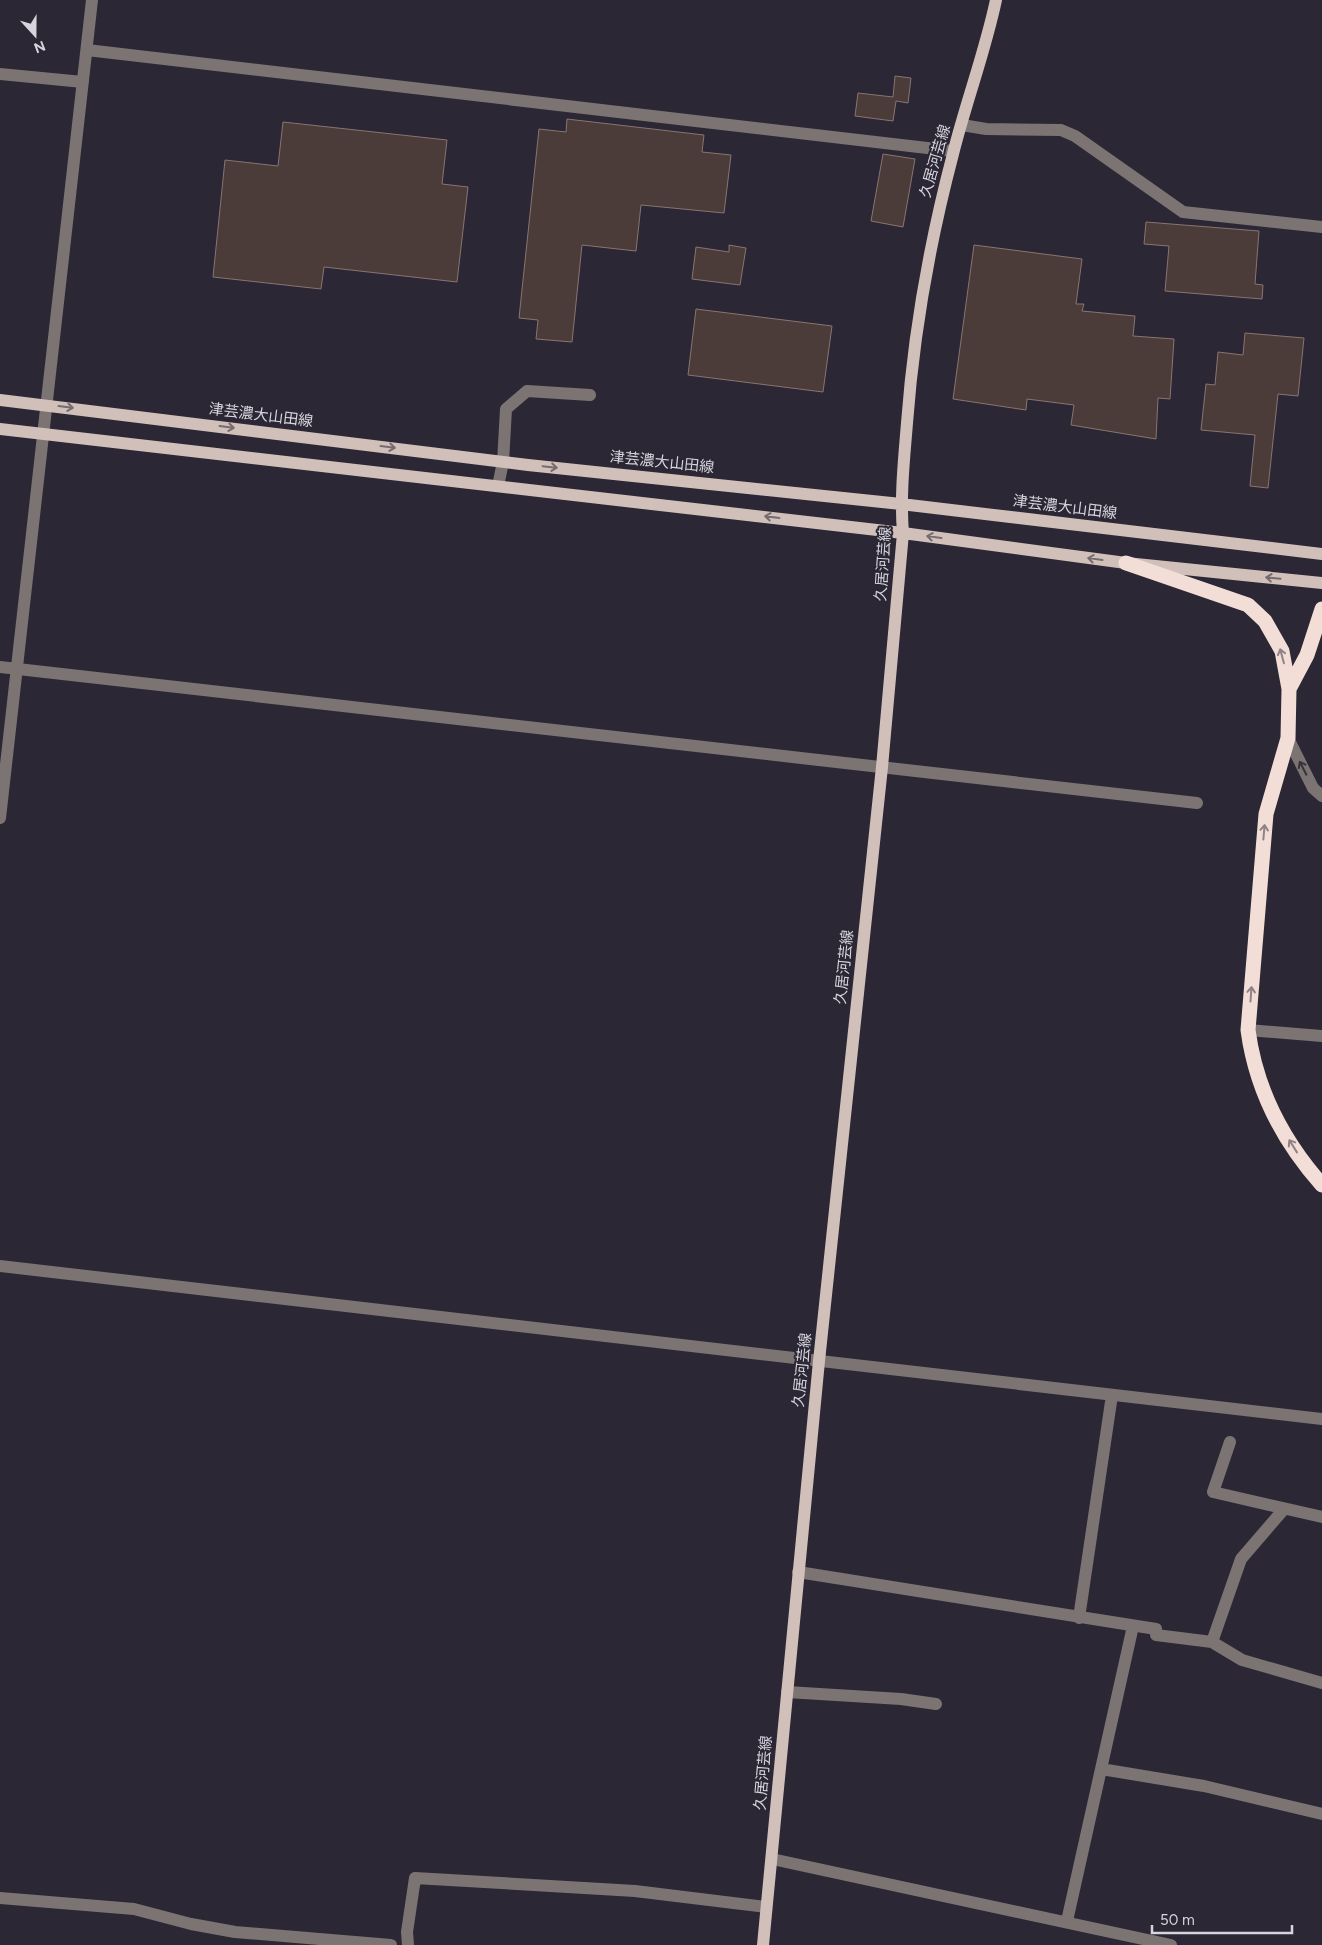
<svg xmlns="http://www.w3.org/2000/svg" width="1322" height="1945" font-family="Figtree,'Noto Sans JP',sans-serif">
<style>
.building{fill:#4c3c39;stroke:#887572}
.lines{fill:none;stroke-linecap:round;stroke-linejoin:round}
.minor{stroke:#7c7472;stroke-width:12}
.major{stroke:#d1c0ba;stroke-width:12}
.highway{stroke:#f2ded7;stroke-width:15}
.oneway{stroke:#766c70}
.oneway2{stroke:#8e8286}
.oneway3{stroke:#37333d}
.labels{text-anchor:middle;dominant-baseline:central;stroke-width:4;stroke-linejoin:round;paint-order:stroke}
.street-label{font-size:15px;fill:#d6d4dd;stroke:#2b2734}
</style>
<rect width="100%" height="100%" fill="#2b2734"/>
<path class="building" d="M895,76L911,78L908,103L896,101L893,121L855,116L858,93L893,97Z
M567,119L704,135L702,152L731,155L724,213L641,205L636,251L582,245L572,342L536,339L538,320L519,318L539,129L566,132Z
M283,122L447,140L442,184L468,187L457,282L324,267L321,289L213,277L225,160L278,166Z
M883,154L915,159L903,227L871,221Z
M1146,222L1259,231L1255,284L1263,285L1262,299L1165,291L1169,246L1144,244Z
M729,245L746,248L740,285L692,279L696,247L729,252Z
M974,245L1082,259L1076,304H1084L1082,311L1135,316L1133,336L1174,339L1170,399L1158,398L1156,439L1071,425L1074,405L1027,399L1026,410L953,399Z
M696,309L832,326L823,392L688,375Z
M1245,333L1304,338L1298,396L1278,394L1268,488L1250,486L1255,435L1201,430L1206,384L1215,385L1218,352L1243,355Z"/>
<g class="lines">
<path class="minor" d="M87,50L953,151
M0,74L83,82
M962,125L986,129L1061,130L1075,136L1183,212L1322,227
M498,486L503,462L506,409L527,391L590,395
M0,667L1197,803
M1288,738L1313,788L1322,796
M0,818L92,0
M1248,1030L1322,1036
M0,1266L1322,1419
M1230,1442L1213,1492L1322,1517
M798,1572L1156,1629V1635L1212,1642L1242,1660L1322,1683
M1079,1618L1112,1395
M1212,1642L1241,1559L1284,1509
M787,1692L901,1699L936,1704
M1101,1769L1204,1786L1322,1814
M772,1859L1171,1945
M0,1898L134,1909L191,1924L235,1932L391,1945
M1067,1921L1133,1626
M408,1945L407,1932L415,1878L635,1891L766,1907"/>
<path class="major" d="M0,400L528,465L901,504L1322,554
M0,429L903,533L1126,563L1322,583
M763,1945L819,1361L882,767L903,533C900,496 904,460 907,423C914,329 929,245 953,154C966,102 985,52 996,0"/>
<path class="highway" d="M1126,563L1248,605L1265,621L1282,651L1289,689L1288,738L1266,814L1248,1030C1256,1090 1282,1140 1322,1185
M1289,689L1307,655L1322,609"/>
</g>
<defs><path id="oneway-shaft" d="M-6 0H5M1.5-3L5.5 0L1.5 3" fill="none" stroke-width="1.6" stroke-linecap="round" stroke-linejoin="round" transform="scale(1.25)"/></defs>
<g class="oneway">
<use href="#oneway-shaft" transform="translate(66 407) rotate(7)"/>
<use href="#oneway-shaft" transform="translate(227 427) rotate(7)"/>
<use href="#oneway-shaft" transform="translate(388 447) rotate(7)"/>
<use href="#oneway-shaft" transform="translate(550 467) rotate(6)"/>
<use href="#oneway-shaft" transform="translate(772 517) rotate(-173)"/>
<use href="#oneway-shaft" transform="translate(934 537) rotate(-172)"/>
<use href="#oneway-shaft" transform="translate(1095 559) rotate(-172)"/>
<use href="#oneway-shaft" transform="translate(1273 578) rotate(-174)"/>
</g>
<g class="oneway2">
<use href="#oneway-shaft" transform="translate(1282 656) rotate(-105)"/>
<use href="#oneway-shaft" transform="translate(1264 832) rotate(-85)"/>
<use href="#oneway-shaft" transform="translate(1251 994) rotate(-86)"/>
<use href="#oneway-shaft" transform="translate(1293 1146) rotate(-122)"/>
</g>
<use class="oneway3" href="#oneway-shaft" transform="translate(1303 768) rotate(-117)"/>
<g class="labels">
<g class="street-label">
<text transform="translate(935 161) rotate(-74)">久居河芸線</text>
<text transform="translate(261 415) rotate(7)">津芸濃大山田線</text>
<text transform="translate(662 462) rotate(6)">津芸濃大山田線</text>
<text transform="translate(1065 507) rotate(7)">津芸濃大山田線</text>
<text transform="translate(883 564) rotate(-86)">久居河芸線</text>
<text transform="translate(844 967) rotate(-84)">久居河芸線</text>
<text transform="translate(802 1370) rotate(-84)">久居河芸線</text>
<text transform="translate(763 1773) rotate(-85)">久居河芸線</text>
</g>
</g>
<g transform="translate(35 35) rotate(159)" stroke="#2b2734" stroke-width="4" paint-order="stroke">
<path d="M0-4L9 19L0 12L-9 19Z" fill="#d6d4dd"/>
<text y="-8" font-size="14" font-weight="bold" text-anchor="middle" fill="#d6d4dd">N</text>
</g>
<path d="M1152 1925v8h140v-8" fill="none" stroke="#d6d4dd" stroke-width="2.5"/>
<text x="1160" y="1925" font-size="15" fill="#d6d4dd" stroke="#2b2734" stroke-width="4" paint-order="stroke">50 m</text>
</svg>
